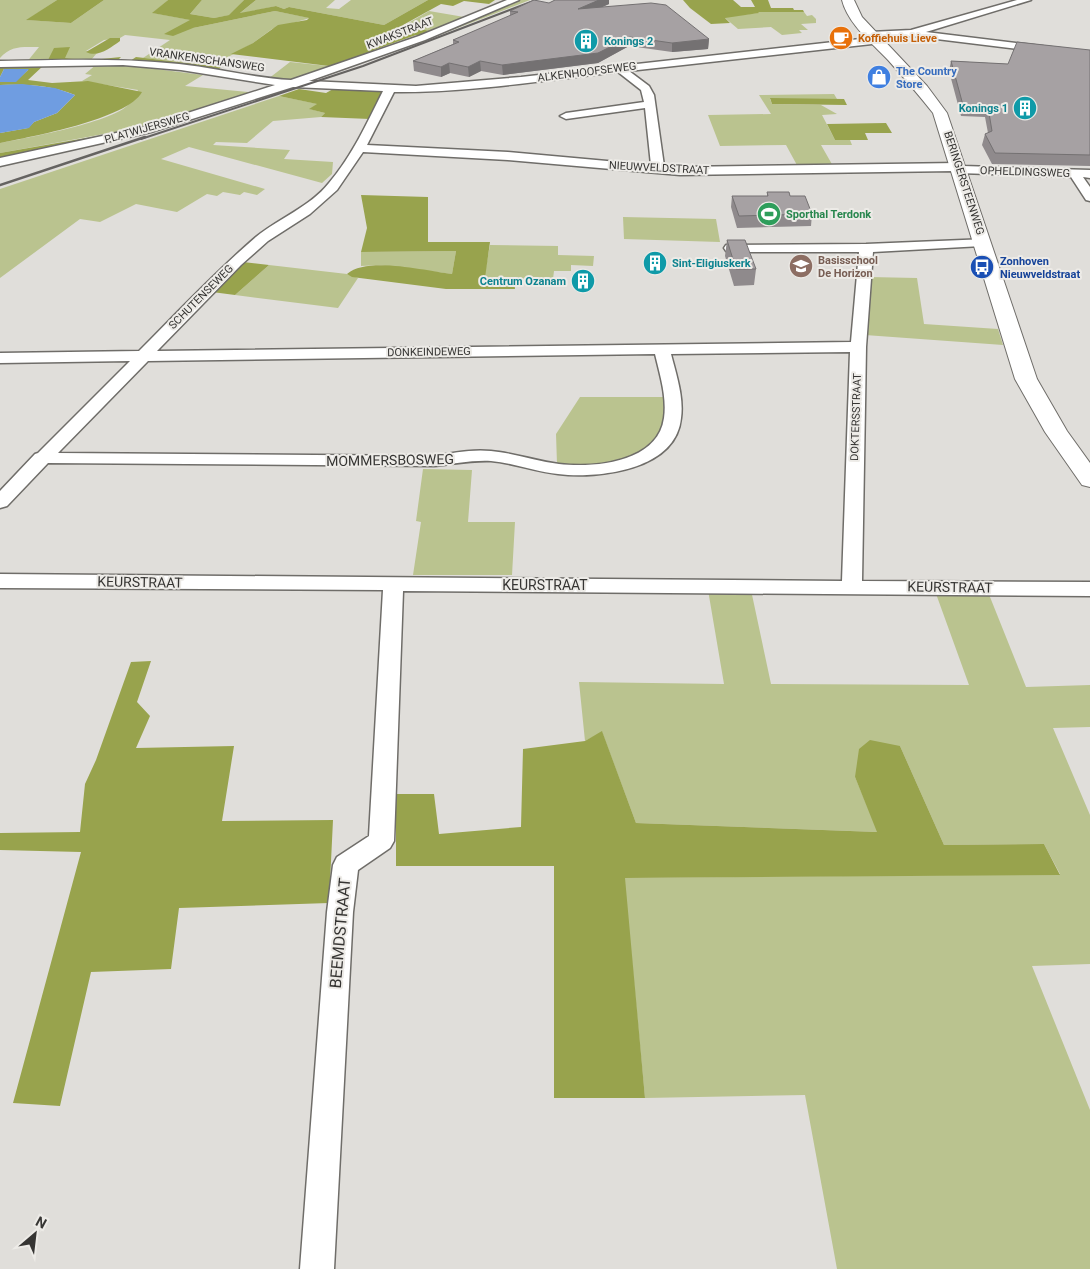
<svg xmlns="http://www.w3.org/2000/svg" width="1090" height="1269" font-family="Roboto,sans-serif">
<style>
.green{fill:#bac38f}
.forest{fill:#98a34d}
.water{fill:#6f9de1}
.lines{fill:none;stroke-linecap:round;stroke-linejoin:round}
.minor-casing{stroke:#6f6d69;stroke-width:3}
.primary-casing{stroke:#6f6d69;stroke-width:2}
.minor{fill:#fff;fill-rule:evenodd}
.primary{fill:#fff;fill-rule:evenodd}
.rail-far1{stroke:#656361;stroke-width:2}
.rail{stroke:#656361;stroke-width:2.5}
.wall{fill:#8f8a8c}
.shaded-wall{fill:#747172}
.building{fill:#a6a1a3;stroke:#747172}
.labels{text-anchor:middle;dominant-baseline:central;stroke-width:4;stroke-linejoin:round;paint-order:stroke}
.far-street-label{font-size:11px;fill:#363533;stroke:#edebe7}
.far-food-label{font-size:11px;font-weight:bold;fill:#c56008;stroke:#edebe7;text-anchor:start}
.far-culture-label{font-size:11px;font-weight:bold;fill:#0d838f;stroke:#edebe7;text-anchor:start}
.far-shop-label{font-size:11px;font-weight:bold;fill:#366cbe;stroke:#edebe7;text-anchor:start}
.far-leisure-label{font-size:11px;font-weight:bold;fill:#27864d;stroke:#edebe7;text-anchor:start}
.far-education-label{font-size:11px;font-weight:bold;fill:#785e54;stroke:#edebe7;text-anchor:start}
.far-transit-label{font-size:11px;font-weight:bold;fill:#164399;stroke:#edebe7;text-anchor:start}
.street-label{font-size:14px;fill:#363533;stroke:#edebe7}
.near-street-label{font-size:16px;fill:#363533;stroke:#edebe7}
</style>
<rect width="100%" height="100%" fill="#e0deda"/>
<path class="green" d="M0,0H57L27,20L71,23L104,0H168L153,13L191,20L193,28L275,11L310,18L272,29L253,43L214,65L143,58L170,40L125,35L120,38L104,40L86,51L97,53L91,60L64,58L69,47L47,62L26,63L39,47C23,47 11,45 0,58Z
M202,0H244L230,15L214,18L190,14Z
M256,0H335L326,8L339,9L351,0H428L384,25L289,7L284,9L276,6L239,14Z
M518,0H530L411,46L304,82Z
M429,11L470,18L434,32L403,26Z
M757,12H804L807,16L812,15L816,19V23L801,24L808,30H799L802,33L782,35L771,27L738,29L724,17L758,13Z
M290,62L337,67L294,81L268,79Z
M97,64L140,67L203,75L185,86L258,93L164,123L0,153V143C27,138 108,123 127,106C131,102 135,95 138,90L82,81L92,75L85,74Z
M834,94L837,99H770L772,104L821,105L837,114L822,115L835,140H850L852,145H821L833,166L798,167L786,145L720,146L708,115L771,114L759,95Z
M279,96L318,104L310,109L325,113L321,117L273,121L247,143L216,142L213,145L290,150L284,159L333,162L332,174L322,183L189,147L161,159L265,189L257,195L244,192L240,195L223,192L217,196L207,194L177,212L136,204L100,222L80,219L0,278V189Z
M623,217L716,219L720,242L624,239Z
M490,245L558,246V255L594,256L593,266L571,265V271H554L553,279L484,278Z
M456,251L452,274L381,265L361,266V252Z
M269,265L347,274L358,278L338,308L235,295Z
M869,277L917,278L924,324L998,329L1003,345L865,335Z
M580,397H666C666,406 668,420 664,428C647,465 591,468 557,464L556,434Z
M423,469L472,470L468,522H515L512,575H413L421,522L416,521Z
M708,590H751L771,684L969,685L935,591L988,592L1026,687L1090,685V727L1053,728L1090,815V964L1032,966L1090,1110V1269H837L805,1095L645,1098L624,878L1060,874L1044,844L944,845L900,746L855,777L878,832L636,823L602,732L585,741L579,682L724,684Z"/>
<path class="forest" d="M57,0H104L71,23L26,20Z
M168,0H202L190,14L214,18L229,15L244,0H256L240,13L276,6L284,9L289,7L384,25L428,0H495L489,4L464,1L453,6L441,4L403,25L434,32L423,36L416,35L374,50L379,53L337,67L231,54L253,43L278,25L307,20L309,18L275,11L193,28L173,36L164,34L190,20L152,13Z
M683,0H733L741,7H755L751,0H768L771,8H793L794,10H803L804,12H758L759,13L725,18L730,23L711,24L690,8Z
M110,38H120V41C110,48 98,58 86,52Z
M70,47L65,58L91,60L121,57L117,61L47,62L54,48Z
M136,57L221,67L217,71L130,61Z
M0,65H44L28,80L52,83L88,81L142,92C128,119 30,137 0,143V133L28,128L34,122L57,113L75,95C51,85 26,84 0,85V82L16,81L28,70L4,69L0,77Z
M335,88L384,92L370,119L321,117L325,113L309,109L317,104L279,96L299,89L326,93Z
M770,98L844,99L847,105L772,104Z
M886,123L892,133H865L868,140H835L827,124Z
M120,132L0,161V153Z
M361,195L428,197V242H490L485,278L514,279L515,289H446L352,277L347,274C368,256 425,271 452,274L456,251L361,252L367,228Z
M243,262L269,265L235,295L212,292Z
M151,661L137,702L150,716L136,748L234,746L222,821L333,820L329,903L179,908L171,969L91,972L60,1106L13,1103L81,852L0,850V833L80,832L85,784L96,760L131,662Z
M602,731L636,823L877,832L855,777L859,749L870,740L900,746L944,845L1044,844L1060,875L625,878L645,1098H554V866H396V794H434L439,834L521,827L523,749L585,741Z"/>
<path class="water" d="M4,69H29L16,82H0V77Z
M22,84L55,88L75,95L57,113L34,122L29,128L0,133V85Z"/>
<g class="lines">
<g class="minor-casing">
<path id="minor" d="M507,0H519L425,40L309,81L416,86L521,77L878,37L870,38L865,35L870,32L911,30L1017,0H1031L926,32L1090,52V58L912,36L882,37L886,40L881,43L629,71L649,86L654,95L664,166L680,167L958,163L963,166L1090,170V178L1083,177L1090,187V201L1086,200L1071,177L959,173L954,171L680,175L508,160L363,152L337,190L310,214L268,241L241,265L157,351L851,342L859,252H731L726,251L724,248L726,245L866,244L987,239L989,242L982,246L873,252L866,347L862,581L1090,582V596L403,591L394,841L390,848L358,870L353,912L334,1269H300L327,912L333,865L337,857L369,836L383,590L0,588V574L842,581L850,352L671,354C676,374 684,397 681,418C676,470 599,479 558,474C536,472 514,463 491,461C472,460 453,464 434,466L48,463L7,506L0,508V491L35,454L38,453L130,361L0,363V353L139,351C177,313 215,272 256,237C279,218 310,207 329,183C352,156 367,123 383,91L293,87L151,132L0,166V158L144,127L275,85L181,70L123,65L0,67V61C60,60 119,58 179,64C217,68 253,78 291,80L419,36ZM618,72L641,90L644,102L566,113L560,116L566,119L645,108L651,165L508,152L367,145L394,92C466,93 546,80 618,72ZM655,354C660,375 667,397 664,418C658,463 593,468 559,464C536,461 514,453 491,451C472,449 453,453 434,456L58,453L148,361Z"/>
</g>
<g class="primary-casing">
<path id="primary" d="M842,0H854L862,17L927,86L947,113L1037,379L1067,431L1090,463V487L1082,485L1045,432L1015,379L933,113C919,95 904,78 888,60C872,43 848,24 842,0Z"/>
</g>
<use href="#minor" class="minor"/>
<use href="#primary" class="primary"/>
<path class="rail-far1" d="M141,139L363,66L536,0"/>
<path class="rail" d="M0,185L145,137"/>
</g>
<path class="wall" d="M555,0H609V4L602,7L709,39L708,49L672,52L629,46L598,63L503,75L481,71L469,77L450,73L441,77L414,71L413,61L453,44V40L510,16V11L549,3Z
M1090,50V166L992,164L982,145L985,134L988,133L985,117L961,116L949,71L951,61L1008,64Z
M767,192L790,196L812,214L811,226L737,228L731,207L732,196H767Z
M727,240L756,269L754,285L734,286L725,256Z"/>
<path class="shaded-wall" d="M599,0H609V4L578,18V9Z
M630,37L629,46L598,63L503,75L502,65Z
M709,39L708,49L672,52V43Z
M480,61L481,71L469,77L468,67Z
M449,63L450,73L441,77V67Z"/>
<path class="building" d="M534,0L549,3L555,0H599L578,9L651,3L666,5L709,39L672,43L630,37L598,53L502,65L480,61L468,67L449,63L441,67L413,61L459,42L453,40L518,12L510,11Z
M1017,42L1090,50V155L995,153L985,134L992,131L988,107L963,105L951,61L1008,64Z
M767,192H789L790,196H805L812,214L739,216L732,196H768Z
M727,240H745L756,269H736Z"/>
<defs>
<g id="cafe-disc" transform="scale(1.25)"><circle r="9.5" fill="#e8710a" stroke="#edebe7"/><path d="M-5.5-4.5H6V0H3Q3 3.5 0 3.5H-2.5Q-5.5 3.5-5.5 0ZM3-3.2v2h1.7v-2ZM-6 4.5H4V6H-6Z" fill="#fff"/></g>
<g id="building-disc" transform="scale(1.25)"><circle r="9.5" fill="#0f9aa8" stroke="#edebe7"/><path d="M-4-6H4V6H1V3H-1V6H-4ZM-2.5-4.3h1.7v1.8h-1.7ZM.8-4.3h1.7v1.8H.8ZM-2.5-1h1.7V.8h-1.7ZM.8-1h1.7V.8H.8Z" fill="#fff"/></g>
<g id="shop-disc" transform="scale(1.25)"><circle r="9.5" fill="#3f7fe0" stroke="#edebe7"/><path d="M-5-2.5h2.3a2.7 3.5 0 0 1 5.4 0H5L5.5 6h-11ZM-1.5-2.5h3a1.5 2.3 0 0 0-3 0Z" fill="#fff"/></g>
<g id="stadium-disc" transform="scale(1.25)"><circle r="9.5" fill="#2e9e5b" stroke="#edebe7"/><path d="M0-5a6.5 5 0 1 0 0 10a6.5 5 0 1 0 0-10ZM-3.5-1.8h7v3.6h-7Z" fill="#fff"/></g>
<g id="school-disc" transform="scale(1.25)"><circle r="9.5" fill="#8d6e63" stroke="#edebe7"/><path d="M0-5L7-2L0 1L-7-2ZM-4 1L0 2.5L4 1V4Q0 6-4 4Z" fill="#fff"/></g>
<g id="bus-disc" transform="scale(1.25)"><circle r="9.5" fill="#1a4fb4" stroke="#edebe7"/><path d="M-5-6H5V4H4V6H2V4H-2V6H-4V4H-5ZM-3.5-4V0h7V-4ZM-3.5 1.2v1.5H-2V1.2ZM2 1.2v1.5H3.5V1.2Z" fill="#fff"/></g>
</defs>
<g fill-rule="evenodd">
<use href="#cafe-disc" x="841" y="38"/>
<use href="#building-disc" x="586" y="41"/>
<use href="#shop-disc" x="879" y="77"/>
<use href="#building-disc" x="1025" y="108"/>
<use href="#stadium-disc" x="769" y="214"/>
<use href="#building-disc" x="655" y="263"/>
<use href="#school-disc" x="801" y="266"/>
<use href="#bus-disc" x="982" y="267"/>
<use href="#building-disc" x="583" y="281"/>
</g>
<g class="labels">
<g class="far-street-label">
<text transform="translate(400 33) rotate(-21)">KWAKSTRAAT</text>
<text transform="translate(207 60) rotate(8)">VRANKENSCHANSWEG</text>
<text transform="translate(587 72) rotate(-7)">ALKENHOOFSEWEG</text>
<text transform="translate(147 128) rotate(-16)">PLATWIJERSWEG</text>
<text transform="translate(659 168) rotate(3)">NIEUWVELDSTRAAT</text>
<text transform="translate(1025 172) rotate(2)">OPHELDINGSWEG</text>
<text transform="translate(964 183) rotate(72)">BERINGERSTEENWEG</text>
<text transform="translate(201 297) rotate(-45)">SCHUTENSEWEG</text>
<text transform="translate(429 352) rotate(-1)">DONKEINDEWEG</text>
<text transform="translate(856 417) rotate(-88)">DOKTERSSTRAAT</text>
</g>
<g class="far-food-label">
<text x="858" y="38">Koffiehuis Lieve</text>
</g>
<g class="far-culture-label">
<text x="604" y="41">Konings 2</text>
<text x="1008" y="108" text-anchor="end">Konings 1</text>
<text x="672" y="263">Sint-Eligiuskerk</text>
<text x="566" y="281" text-anchor="end">Centrum Ozanam</text>
</g>
<g class="far-shop-label">
<text x="896" y="71">The Country<tspan x="896" dy="13">Store</tspan></text>
</g>
<g class="far-leisure-label">
<text x="786" y="214">Sporthal Terdonk</text>
</g>
<g class="far-education-label">
<text x="818" y="260">Basisschool<tspan x="818" dy="13">De Horizon</tspan></text>
</g>
<g class="far-transit-label">
<text x="1000" y="261">Zonhoven<tspan x="1000" dy="13">Nieuwveldstraat</tspan></text>
</g>
<g class="street-label">
<text transform="translate(390 460) rotate(-1)">MOMMERSBOSWEG</text>
<text transform="translate(140 582) rotate(1)">KEURSTRAAT</text>
<text x="545" y="585">KEURSTRAAT</text>
<text transform="translate(950 587) rotate(1)">KEURSTRAAT</text>
</g>
<g class="near-street-label">
<text transform="translate(340 933) rotate(-85)">BEEMDSTRAAT</text>
</g>
</g>
<g transform="translate(35 1234) rotate(28)" stroke="#edebe7" stroke-width="4" paint-order="stroke">
<path d="M0-4L9 19L0 12L-9 19Z" fill="#363533"/>
<text y="-8" font-size="14" font-weight="bold" text-anchor="middle" fill="#363533">N</text>
</g>
</svg>
